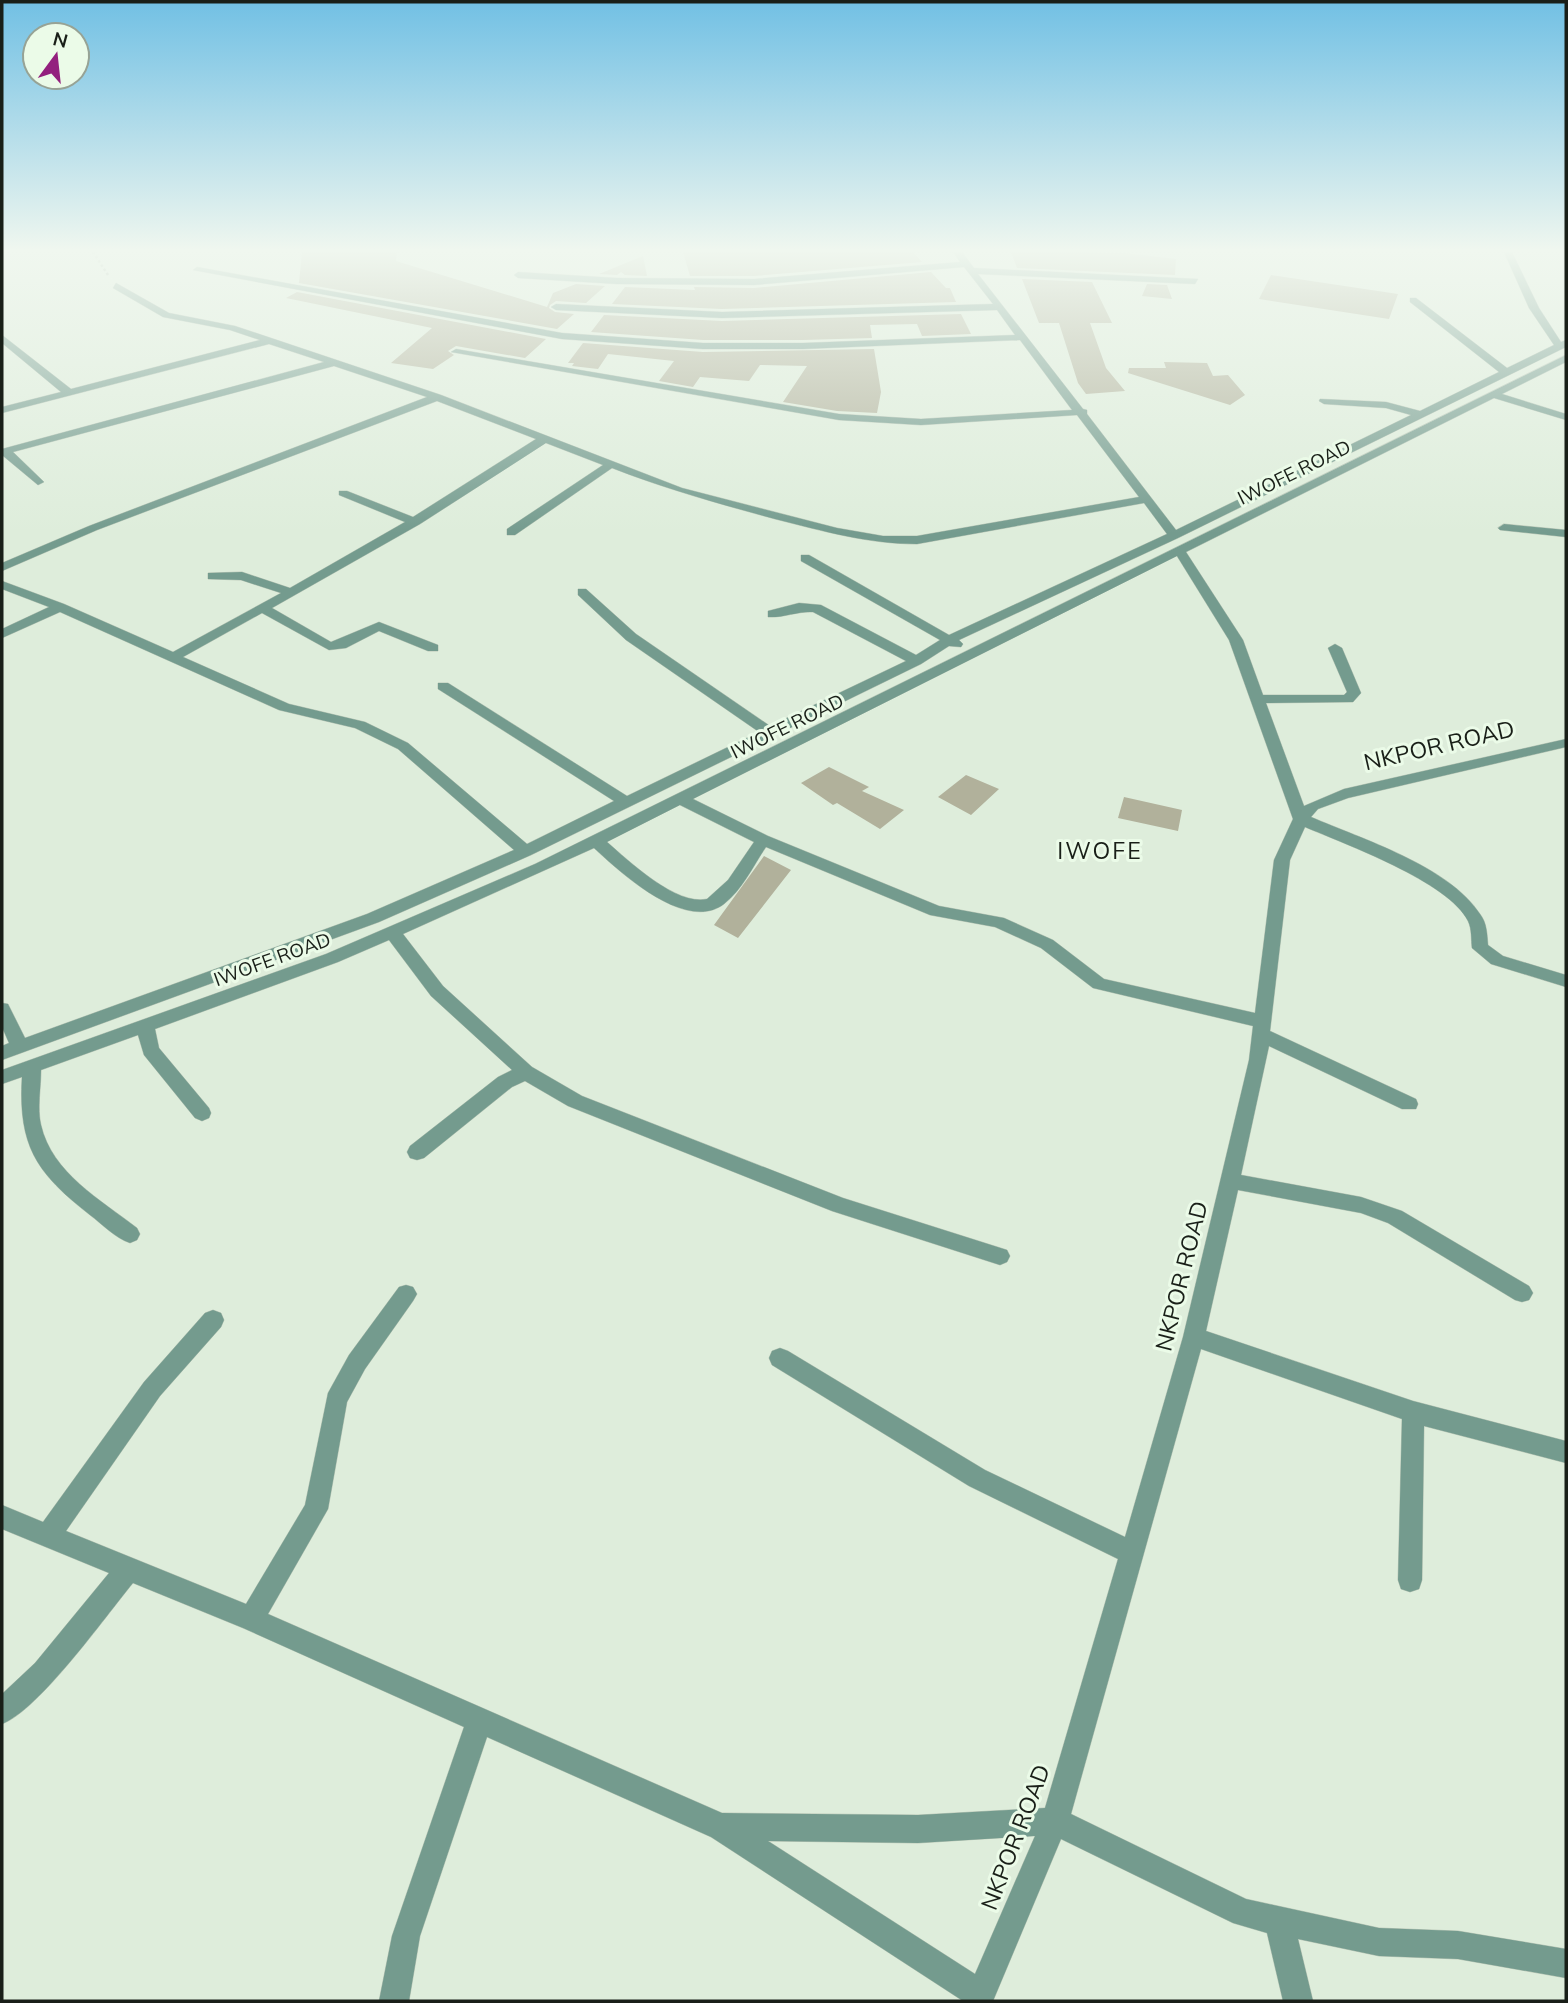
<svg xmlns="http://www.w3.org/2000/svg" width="1568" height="2003" font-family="Mulish,sans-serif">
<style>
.building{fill:#b1b19b}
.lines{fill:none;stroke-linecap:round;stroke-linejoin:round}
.minor-casing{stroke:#bbc8b8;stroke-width:1}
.path{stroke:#94a092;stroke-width:2.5;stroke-dasharray:2.5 2.5;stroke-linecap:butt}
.minor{fill:#749b8e;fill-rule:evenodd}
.labels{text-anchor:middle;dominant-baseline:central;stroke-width:6;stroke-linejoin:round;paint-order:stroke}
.street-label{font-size:19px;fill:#191f18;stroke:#ebfbe8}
.near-street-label{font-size:23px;fill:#191f18;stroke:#ebfbe8}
.quarter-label{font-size:23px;letter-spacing:2px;fill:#191f18;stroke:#ebfbe8}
</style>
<rect width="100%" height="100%" fill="#deeddb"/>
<path class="building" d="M302,252H397L396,261L547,307L553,293L576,284L605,286L586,303L556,301L550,305L549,308L555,312L574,314L557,329L299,283Z
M683,252H913L922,262L754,276H690Z
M1011,252L1125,253L1176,259L1175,275L1017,268Z
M643,256L647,276L625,275L621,272L617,275L599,274Z
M931,272L946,288H950L956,302L722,309L612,304L625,287L695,290L694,287L754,288Z
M1271,275L1398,294L1389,319L1259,299Z
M1022,279L1092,282L1112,323H1090L1106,368L1125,391L1086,394L1078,383L1059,323H1039Z
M1147,284L1167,285L1172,299L1142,296Z
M297,292L546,339L525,358L456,346L448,351L454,355L433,369L391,363L432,328L286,298Z
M961,314L971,334L922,336L917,324L870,325L872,338L803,340H703L591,332L604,315L722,321Z
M583,343L703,352L874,349L881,392L877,413L837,411L783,402L807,366L760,365L749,381L700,377L693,387L659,381L674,361L608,354L598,369L572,366L574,363H568Z
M1164,362L1207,363L1213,376L1228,375L1245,395L1230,405L1128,373L1129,368H1166Z
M829,767L869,787L862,791L904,810L880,829L837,803L833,805L801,783Z
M966,775L999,789L971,815L938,797Z
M1124,797L1182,810L1178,831L1118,818Z
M764,856L791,870L738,938L714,925Z"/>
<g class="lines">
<g class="minor-casing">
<path id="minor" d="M953,252H962L974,268L1198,279L1195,284L978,274L1083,409L1087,410V414L1176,530L1411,415L1386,408L1324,404L1319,401L1320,399L1386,402L1420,411L1499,372L1410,302V298H1416L1507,368L1554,345L1529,308L1504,252H1512L1539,308L1561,342L1566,340V347L1178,538L959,640L963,644L961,647L949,646L921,664L531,855L379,922L2,1060V1046L9,1043L2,1027V1003L8,1004L25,1038L367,914L514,850L398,749L355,728L279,710L60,612L2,638V629L49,607L2,589V581L64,604L173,652L281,593L241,580L208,579V573L242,572L290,588L405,522L339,495V491H347L413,517L536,439L437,401L97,530L2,571V563L89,526L427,397L334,366L13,452L42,480L44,482L38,485L2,455V449L324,362L269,344L2,413V407L61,392L2,343V335L71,389L260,340L230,330L163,317L113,288L116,283L169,313L235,326L441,395L682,488L837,528L883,536H917L1139,497L1077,415L921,425L839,420L451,352L456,349L839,414L921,419L1072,410L1020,340L803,349H703L562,339L193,270L197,267L562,333L703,343H803L1015,335L997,310L722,318L556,310L551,307L556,304L722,312L993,304L964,267L754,285L617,284L518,278L514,275L518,272L617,278L754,279L960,262ZM546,443L603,465L507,529V535H515L612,468C666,489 720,504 775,519C823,531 868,544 917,544L1144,503L1167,534L949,635L809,555H801V561L940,640L916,655L821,605L799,603L768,611V617C783,618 798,611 813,612L906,661L770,726L636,634L586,589H578V595L626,640L759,732L627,796L448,683H438V689L614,801L527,844L408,743L365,722L289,704L183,657L262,613L329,650L346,648L379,631L428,651H438V645L379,622L331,642L272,608L420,524Z
M1566,355V362L1502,394L1566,414V420L1494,398L1186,552L1243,640L1263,695H1344L1347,692L1328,648L1335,644L1342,648L1361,693L1353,702L1266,703L1304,806L1344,789L1566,739V747L1348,798L1318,809L1311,817C1362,839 1449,866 1480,914C1487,923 1487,934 1488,945L1503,956L1566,975V987L1491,964L1472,948C1471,940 1472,929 1468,921C1449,882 1345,844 1305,827L1290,860L1270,1031L1416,1099L1418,1104L1416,1109H1402L1269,1046L1241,1175L1361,1197L1402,1211L1529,1286L1533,1293L1529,1300L1522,1302L1515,1300L1388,1223L1361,1213L1238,1190L1206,1331L1413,1401L1566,1441V1463L1424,1426L1422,1580L1419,1589L1410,1592L1401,1589L1398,1580L1402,1419L1201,1349L1071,1814L1246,1899L1379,1928L1458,1931L1566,1949V1978L1458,1959L1379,1956L1298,1939L1313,2001H1283L1267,1933L1233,1923L1061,1839L993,2001H963L711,1837L487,1737L420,1936L409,2001H379L392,1936L464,1727L243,1628L133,1583C105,1617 39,1710 2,1724V1694L35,1663L109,1573L2,1529V1505L43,1522L144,1382L205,1313L213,1310L221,1313L224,1320L221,1327L160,1396L66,1531L246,1604L305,1505L328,1393L349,1355L399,1287L406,1285L413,1287L417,1294L413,1301L365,1369L347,1402L328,1509L268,1614L722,1813L918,1815L1045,1808L1118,1559L969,1486L772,1365L769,1358L772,1351L780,1348L788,1351L985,1470L1125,1537L1183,1337L1249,1060L1253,1026L1093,988L1041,948L995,927L930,915L766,847C753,866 743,889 724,904C686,933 621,873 594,848L403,934L443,986L532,1067L582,1096L843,1198L1007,1250L1010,1256L1007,1262L1000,1265L832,1211L568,1106L525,1081L512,1087L424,1158L417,1160L410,1158L407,1152L410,1146L498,1077L512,1070L431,996L389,940L338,962L155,1029L159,1048L209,1108L211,1113L209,1118L202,1121L195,1118L144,1055L138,1035L41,1070C41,1088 37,1108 41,1125C52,1173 101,1200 137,1228L140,1234L137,1240L130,1243C115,1238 102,1224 90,1215C36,1173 18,1146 22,1077L2,1084V1070L326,954L535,864ZM1177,556L1229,640L1293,819L1274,860L1255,1013L1104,979L1053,940L1004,918L939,906L768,836L693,799ZM680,805L754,842L728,880L707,899C676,906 629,861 607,842ZM1035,1836L975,1974L768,1841L918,1843Z
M1504,524L1566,530V537L1500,530L1498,528Z"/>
</g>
<path class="path" d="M93,252L108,275"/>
<use href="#minor" class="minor"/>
</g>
<linearGradient id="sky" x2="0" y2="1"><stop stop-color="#71c0e4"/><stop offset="0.47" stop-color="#f0f7ef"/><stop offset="1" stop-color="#f0f7ef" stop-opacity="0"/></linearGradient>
<rect width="1568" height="533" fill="url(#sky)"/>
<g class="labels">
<g class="street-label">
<text transform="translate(1294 472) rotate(-26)">IWOFE ROAD</text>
<text transform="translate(787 726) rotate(-26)">IWOFE ROAD</text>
<text transform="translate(272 959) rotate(-20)">IWOFE ROAD</text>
</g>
<g class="near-street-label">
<text transform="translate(1439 745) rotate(-13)">NKPOR ROAD</text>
<text transform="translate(1181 1276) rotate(-76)">NKPOR ROAD</text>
<text transform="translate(1015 1837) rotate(-69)">NKPOR ROAD</text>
</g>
<g class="quarter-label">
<text x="1100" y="850">IWOFE</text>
</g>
</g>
<rect width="1568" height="2003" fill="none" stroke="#191f18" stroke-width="7"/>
<g transform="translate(56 56) rotate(15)"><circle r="33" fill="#ebfbe8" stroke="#97a395" stroke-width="2"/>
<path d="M0-5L12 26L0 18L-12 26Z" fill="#93207e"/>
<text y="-10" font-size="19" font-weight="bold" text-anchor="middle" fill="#191f18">N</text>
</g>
</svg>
